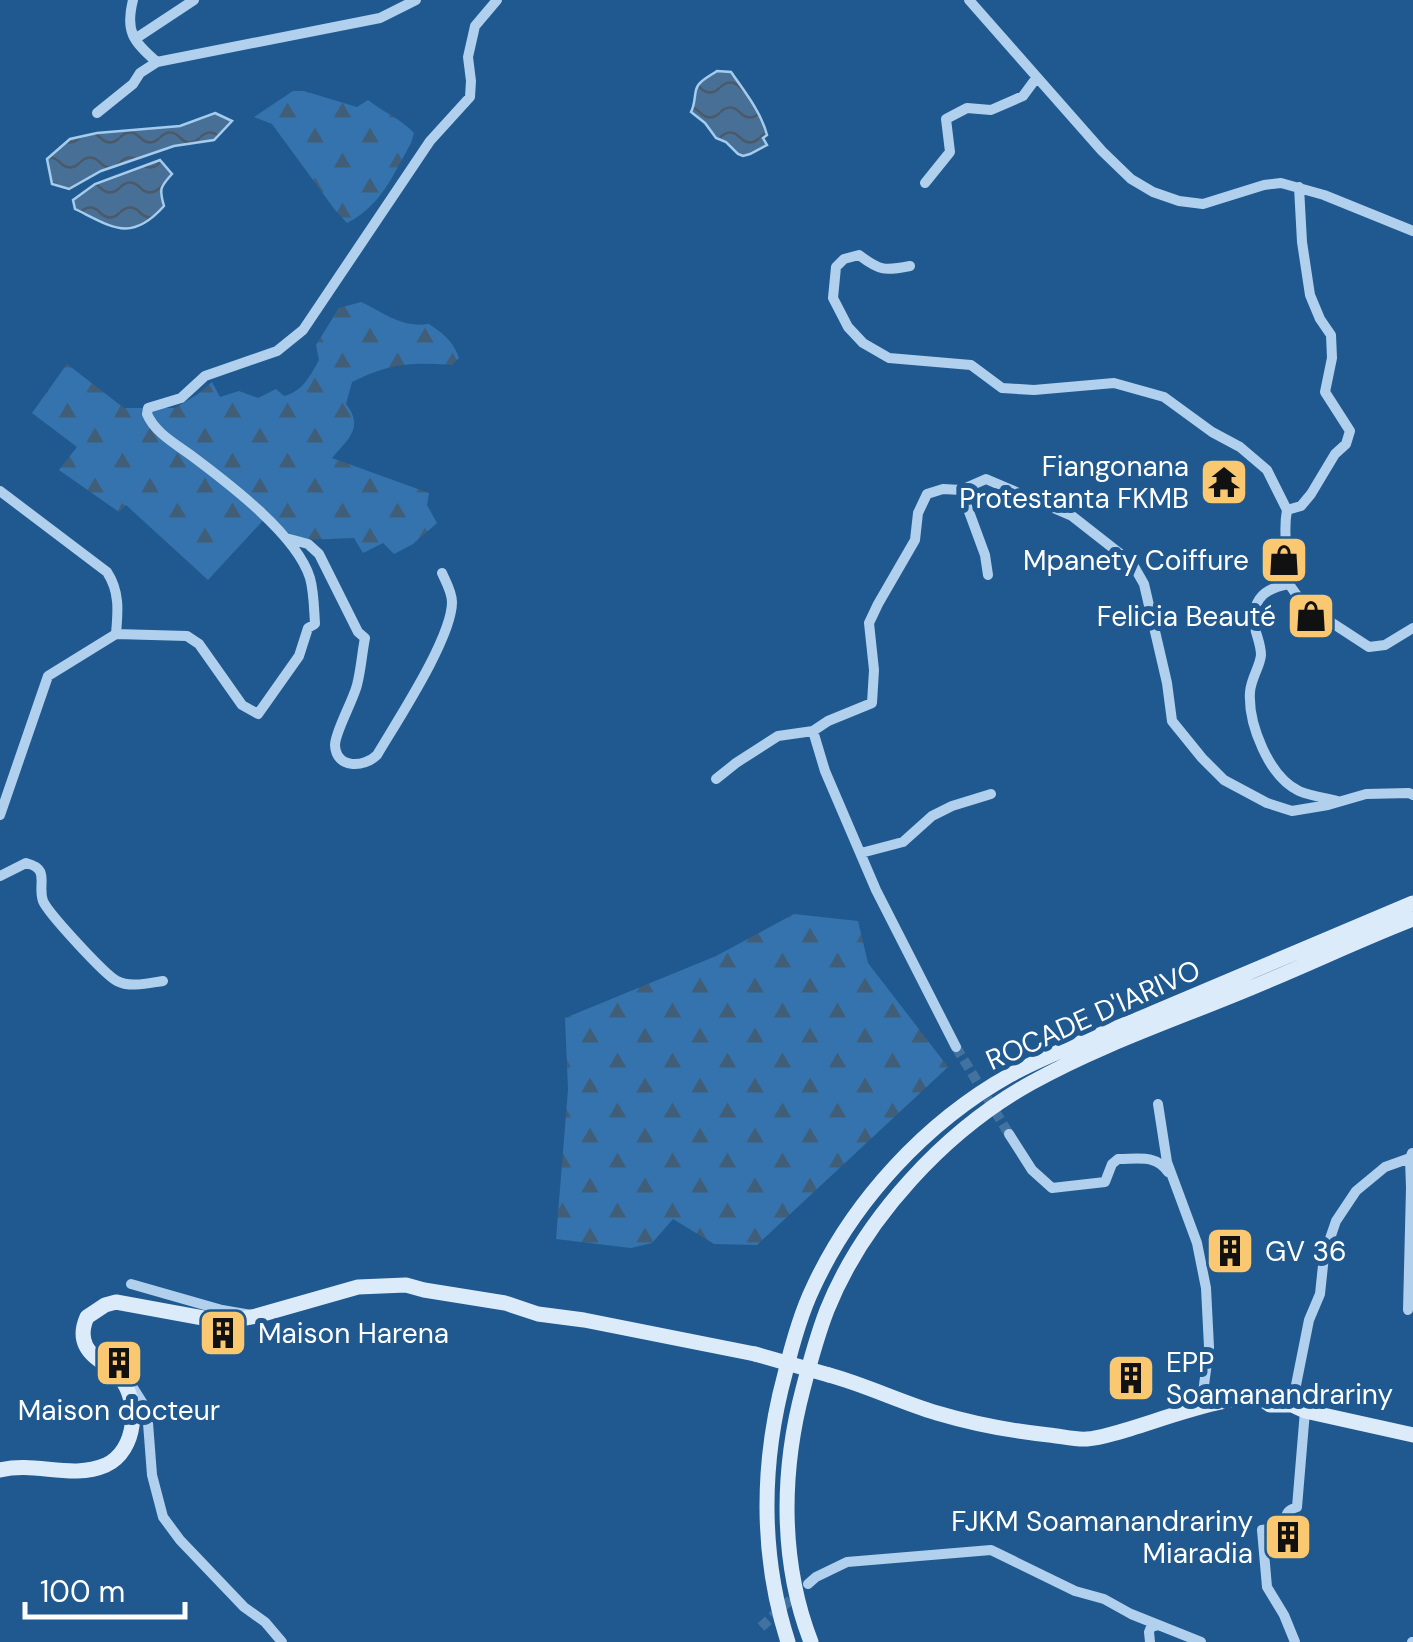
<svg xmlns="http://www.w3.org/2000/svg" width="1413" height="1642" font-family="'DM Sans',sans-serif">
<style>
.forest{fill:url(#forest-firs)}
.water{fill:url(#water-waves);stroke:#a4ccee;stroke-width:2.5}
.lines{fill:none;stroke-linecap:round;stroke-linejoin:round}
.street-tunnel{stroke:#4172a0;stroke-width:10;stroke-dasharray:10 5;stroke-linecap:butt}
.street{stroke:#b0d0ed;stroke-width:10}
.secondary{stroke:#dcebf9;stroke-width:15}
.secondary-bridge{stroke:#dcebf9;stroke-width:15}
.labels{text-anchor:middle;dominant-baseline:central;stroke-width:10;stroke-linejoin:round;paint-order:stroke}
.poi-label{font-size:28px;fill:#fff;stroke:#20598f;text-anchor:end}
.street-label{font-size:28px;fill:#fff;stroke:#20598f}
</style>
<defs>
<pattern id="forest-firs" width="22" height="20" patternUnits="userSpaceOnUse" patternTransform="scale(2.5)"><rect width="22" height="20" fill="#3473ad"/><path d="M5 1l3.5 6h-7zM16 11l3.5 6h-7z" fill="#415e78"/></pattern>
<pattern id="water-waves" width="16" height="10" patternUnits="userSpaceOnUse" patternTransform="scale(2.5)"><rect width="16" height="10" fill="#487096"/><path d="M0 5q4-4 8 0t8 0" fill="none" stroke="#4a5a6a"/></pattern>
</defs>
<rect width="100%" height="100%" fill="#20598f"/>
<path class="forest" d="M293,91H304L357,107L368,100C383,112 401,119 414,133L411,143C393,175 381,206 347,223L335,210L272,124L254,117Z
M361,302C385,313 401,328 429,324C444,334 453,341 459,358L452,365C410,362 391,363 352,382L346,404C365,428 347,440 332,458L429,493L427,505L437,523L413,544L394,554L383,543L363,553L354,538L303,540L289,533L268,515L208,580L126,505L119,512L59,470L77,447L32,413L67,364L124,408H175L198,394L212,382L220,397L239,391L258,398L276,389L284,396C303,391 310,376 319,360L316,345L339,308Z
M794,914L858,921L868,963L948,1067L757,1245L714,1244L673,1219L652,1243L631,1248L556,1239L568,1089L565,1018L716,956Z"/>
<path class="water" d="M717,71L731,72C745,92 761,112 767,135L763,138L767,145L750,154L743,156L738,154L726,142L716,138L705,123L691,112C695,104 694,99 696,90C698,81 710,76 717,71Z
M215,113L232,121L214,140L174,146L101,171L69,189L52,184L47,159L70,139L97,133L180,126Z
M160,160L172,174C160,187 159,189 164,206C131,243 112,227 75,209L73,200L95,184Z"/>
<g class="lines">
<path class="street-tunnel" d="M956,1047L1009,1134
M761,1627L800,1591"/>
<path class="street" d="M133,0C125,31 133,42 157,62
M969,0L1102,151L1131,179L1153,192L1179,201L1203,204L1264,185L1281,183L1324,195L1413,231
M135,39L194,0
M97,113L133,84L140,73L157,62L380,18L416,0
M925,183L950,152L946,119L967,108L991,110L1023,96L1037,77
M910,266C885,271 880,271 859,255L844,259L836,267L833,298L848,327L863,343L889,358L971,365L1002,388L1034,390L1114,383L1164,397L1212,432L1240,447L1267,470L1287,510L1301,506L1311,494L1335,454L1346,444L1350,431L1325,392L1332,358L1331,335L1320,319L1310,295L1302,242L1299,187
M0,491L107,572C120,592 118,611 116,634L48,676L0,815
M286,538L308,544L319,554L358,632L365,638C362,653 361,670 357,685C353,701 335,732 335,745C336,769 364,768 377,755C397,721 452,638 452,602C452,592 446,582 442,573
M988,575L985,555L961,490L986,479L1072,516L1132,563L1144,584L1167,683L1172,721L1202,758L1224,780L1267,803L1292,811L1328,805L1366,794L1409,793L1413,795
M1277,586C1294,554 1281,542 1287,510
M116,634L187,636L199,644L242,705L258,714L299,656L308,628L315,624C314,609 314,592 310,578C297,535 228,483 192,456C176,444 155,433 147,414L148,408L181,398L205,376L277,351L303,330L430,141L470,97L471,81L468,57L475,26L497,0
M716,779L736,763L778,736L813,731
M1337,801C1325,798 1311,796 1299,791C1269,777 1248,724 1250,692C1251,678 1260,667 1261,655C1261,647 1258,639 1256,632C1250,603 1260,589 1289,584L1303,604L1369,647L1385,645L1413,628
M861,853L903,842L932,816L952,806L991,794
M0,876L26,863C51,869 37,884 43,901C48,913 105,975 117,981C130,988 149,983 163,981
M956,1047L876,890L825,771L813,731L828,721L872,703L874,670L869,623L878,604L915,540L918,513L927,494L943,489L961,490
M1158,1104L1167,1162L1197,1243L1206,1288L1209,1347L1201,1408
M1009,1134L1032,1170L1052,1188L1105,1182L1112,1164L1118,1159C1138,1159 1156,1154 1168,1172
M131,1284L222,1310L251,1315
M1408,1310L1411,1188L1410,1158L1412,1153
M130,1383L147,1410L152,1475L163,1517L180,1540L244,1607L265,1622L282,1642
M1292,1405L1309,1320L1320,1294L1324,1256L1336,1221L1356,1191L1385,1167L1410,1158
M808,1584L816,1577L847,1562L991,1550L1075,1591L1104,1599L1131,1614L1201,1642
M1150,1642L1149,1632L1151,1627L1159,1625
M1295,1642L1284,1615L1267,1587L1262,1530L1285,1526C1286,1515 1285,1511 1297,1507L1305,1411
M1412,1642H1413"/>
<path class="secondary" d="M829,1375C866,1385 900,1402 937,1413C974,1424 1011,1431 1049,1435C1061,1436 1075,1440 1087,1439C1126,1437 1244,1380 1270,1405H1292L1305,1411L1413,1435
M0,1470C36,1461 71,1480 106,1465C137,1450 140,1402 120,1377C111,1366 93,1360 86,1346C81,1336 83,1326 87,1317L105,1305L116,1302L225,1322L256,1316L358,1287L406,1285L424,1290L505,1303L538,1314L584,1320L755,1354
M788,1642C760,1555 761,1462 785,1374C792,1345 800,1315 813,1288C853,1201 926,1122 1010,1075C1056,1050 1107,1033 1155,1012C1241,976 1327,940 1413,903
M811,1642C780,1562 781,1472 803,1389C810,1362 817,1336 827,1310C864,1218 945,1131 1031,1083C1101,1044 1179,1018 1253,987C1307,965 1359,940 1413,919"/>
<path class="secondary-bridge" d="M755,1354L829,1375"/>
</g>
<defs>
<g id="temple-square" transform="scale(2.5)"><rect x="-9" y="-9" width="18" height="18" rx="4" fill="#fac871" stroke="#20598f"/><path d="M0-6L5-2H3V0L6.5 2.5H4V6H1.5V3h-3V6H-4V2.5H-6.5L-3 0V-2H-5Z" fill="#111"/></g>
<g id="shop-square" transform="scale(2.5)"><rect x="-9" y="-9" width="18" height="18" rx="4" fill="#fac871" stroke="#20598f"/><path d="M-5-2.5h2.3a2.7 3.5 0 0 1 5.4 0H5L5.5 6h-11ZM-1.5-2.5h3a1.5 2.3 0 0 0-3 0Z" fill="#111"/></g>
<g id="building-square" transform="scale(2.5)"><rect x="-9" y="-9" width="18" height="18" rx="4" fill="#fac871" stroke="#20598f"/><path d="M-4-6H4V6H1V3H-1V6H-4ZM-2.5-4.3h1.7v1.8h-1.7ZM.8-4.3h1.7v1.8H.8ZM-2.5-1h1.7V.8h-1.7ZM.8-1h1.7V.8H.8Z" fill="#111"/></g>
</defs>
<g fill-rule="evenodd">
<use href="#temple-square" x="1224" y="482"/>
<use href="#shop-square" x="1284" y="560"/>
<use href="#shop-square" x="1311" y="616"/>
<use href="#building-square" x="1230" y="1251"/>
<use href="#building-square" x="223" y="1333"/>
<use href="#building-square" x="119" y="1363"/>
<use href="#building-square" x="1131" y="1378"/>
<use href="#building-square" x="1288" y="1537"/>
</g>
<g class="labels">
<g class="poi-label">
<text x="1189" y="466">Fiangonana<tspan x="1189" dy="32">Protestanta FKMB</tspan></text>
<text x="1249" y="560">Mpanety Coiffure</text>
<text x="1276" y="616">Felicia Beauté</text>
<text x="1265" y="1251" text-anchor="start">GV 36</text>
<text x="258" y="1333" text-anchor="start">Maison Harena</text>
<text x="1166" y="1362" text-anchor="start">EPP<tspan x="1166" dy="32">Soamanandrariny</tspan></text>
<text x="119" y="1410" text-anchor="middle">Maison docteur</text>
<text x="1253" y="1521">FJKM Soamanandrariny<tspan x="1253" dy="32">Miaradia</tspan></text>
</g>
<g class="street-label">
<text transform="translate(1093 1015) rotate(-24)">ROCADE D'IARIVO</text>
</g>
</g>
<path d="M25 1602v15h160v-15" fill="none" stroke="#ffffff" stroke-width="5"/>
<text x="40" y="1602" font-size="30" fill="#ffffff" stroke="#20598f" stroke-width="8" paint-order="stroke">100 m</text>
</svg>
